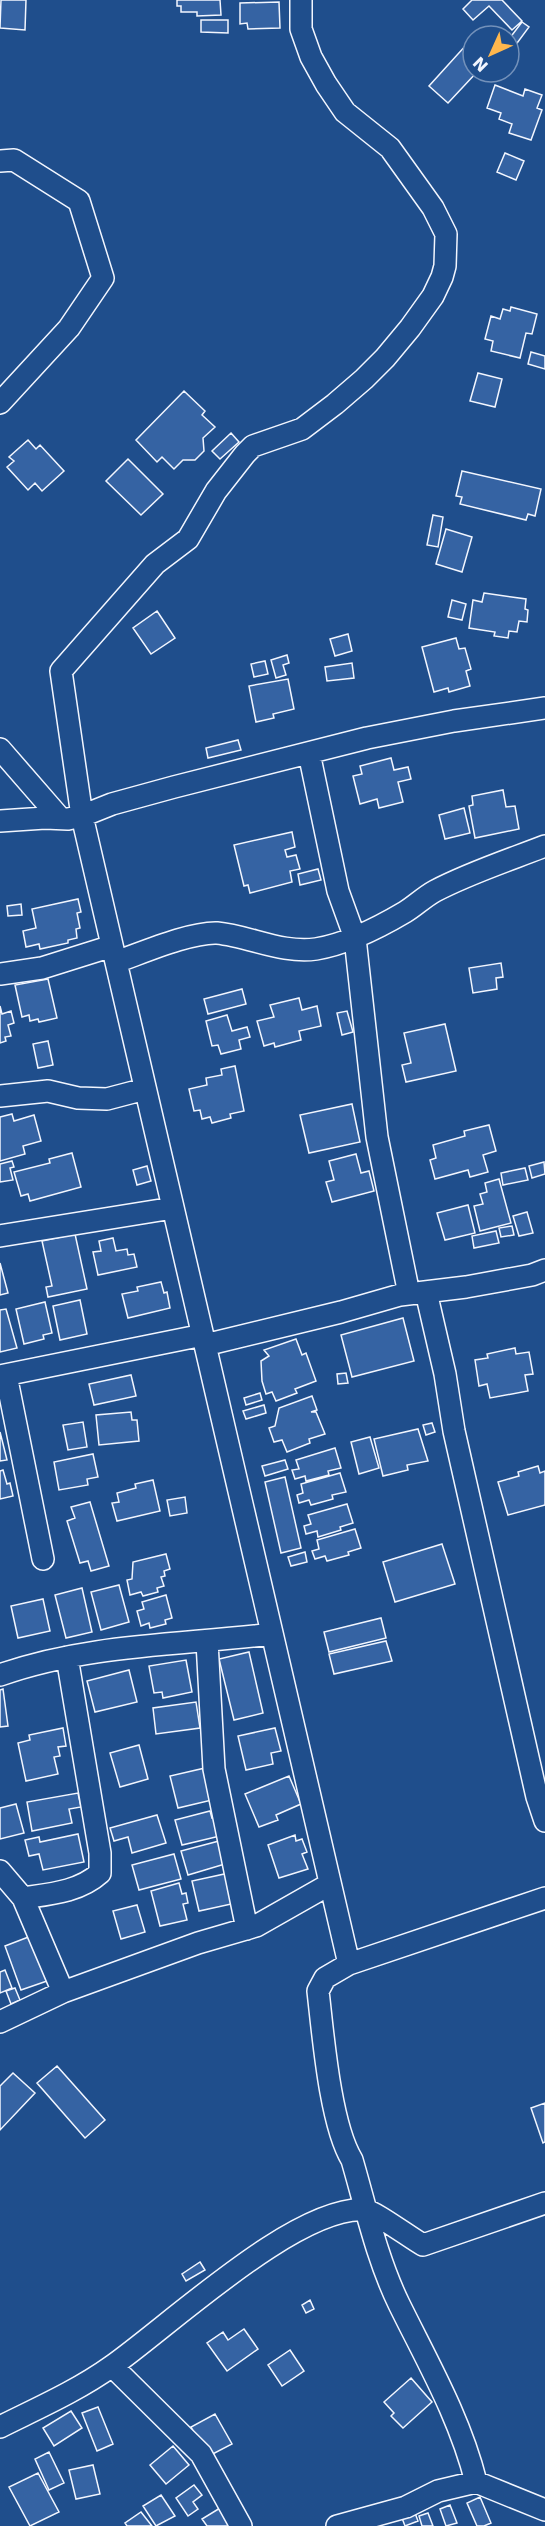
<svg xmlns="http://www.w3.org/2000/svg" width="545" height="2526" font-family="'DejaVu Sans',sans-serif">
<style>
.building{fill:#3563a3;stroke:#f2f6ff;stroke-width:1.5}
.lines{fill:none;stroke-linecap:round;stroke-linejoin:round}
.minor-casing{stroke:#f2f6ff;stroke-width:24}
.minor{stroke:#1f4e8c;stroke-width:21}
</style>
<rect width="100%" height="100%" fill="#1f4e8c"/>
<path class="building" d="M1,0H26L25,30L0,28Z
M177,0H220L221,15L197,16V12H181V6H177Z
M472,0H502L522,21L512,30L489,6L473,20L463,9Z
M279,2L280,28L248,29L247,23L240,24V3Z
M201,20H228V33L201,32Z
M522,22L529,27L509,54V39Z
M467,44L473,50V72H477L448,103L429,86Z
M495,85L523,96L525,89L542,95L537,108L542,110L531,140L509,133L512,124L499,119L501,113L487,108Z
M505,153L524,161L516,180L497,172Z
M511,307L537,314L532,334L526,333L520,358L491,351L493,341L485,339L491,316L500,319L503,309L510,311Z
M531,352L545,356V369L528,364Z
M478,373L502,379L495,407L470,401Z
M184,391L205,411L202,415L215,427L203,438L204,451L195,460H183L174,469L162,457L157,462L136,440Z
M231,433L239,442L220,459L212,451Z
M28,440L36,449L40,445L64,471L42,491L35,483L28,490L7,467L14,461L9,457Z
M128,459L163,494L141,515L106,481Z
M462,471L541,489L535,516L528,514L526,520L460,504L462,497L456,496Z
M433,515L443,517L438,547L427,545Z
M446,529L472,537L462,572L436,564Z
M484,593L526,599L525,609L528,610L527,622L519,621L517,632L509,631L508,638L494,636L495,632L469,628L473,600L482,602Z
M452,600L466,604L462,620L448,617Z
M157,611L175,638L151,654L133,628Z
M348,634L352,651L335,656L330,639Z
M456,638L459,649L465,648L471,669L466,671L470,686L449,692L448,688L434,692L422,647Z
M287,655L289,663L283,665L286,675L276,678L271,660Z
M265,661L268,674L254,677L251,664Z
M352,663L354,678L327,681L325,667Z
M288,679L294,709L273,714L274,718L256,722L249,686Z
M238,740L241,750L208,758L206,748Z
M391,758L394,770L408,767L411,779L398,782L403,802L379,808L377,799L360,804L353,776L362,774L360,766Z
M503,790L506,807L515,806L519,829L475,838L469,806L473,805L472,796Z
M464,808L470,833L445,839L439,815Z
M292,832L295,847L285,850L287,857L296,855L300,869L290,871L292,882L250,893L248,885L244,886L234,845Z
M318,869L321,880L300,885L298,874Z
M78,899L81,912L77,913L80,928L76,929L77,938L68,940V943L40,949L39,944L26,947L23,931L36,928L32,909Z
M21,904L22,915L8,916L7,906Z
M501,963L503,977L496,978L497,989L473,993L469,968Z
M48,979L57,1018L39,1022L38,1019L30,1021L29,1015L22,1017L15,985Z
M242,989L246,1004L208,1014L204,999Z
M299,998L302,1010L317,1006L321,1026L299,1031L301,1040L275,1047L274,1043L264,1046L257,1021L274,1017L270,1005Z
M0,1006L2,1014L11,1011L14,1023L8,1025L11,1036L5,1037L6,1041L0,1043Z
M347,1011L353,1032L342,1035L337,1013Z
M227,1015L232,1031L247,1027L250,1037L239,1040L241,1049L221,1054L218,1045L212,1046L206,1021Z
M445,1024L456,1071L406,1082L402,1065L411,1063L404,1033Z
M48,1041L53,1065L38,1068L33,1044Z
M235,1066L244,1111L230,1114L231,1118L212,1123L210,1117L202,1119L200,1110L194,1111L189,1089L207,1085L206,1078L222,1075L221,1069Z
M352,1104L360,1142L309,1153L300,1115Z
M12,1114L14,1121L34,1115L41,1141L23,1146L25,1154L0,1161V1117Z
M489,1125L496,1151L483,1155L488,1172L470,1177L468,1170L435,1179L430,1160L436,1158L433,1145L465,1136L464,1131Z
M72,1153L81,1187L30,1201L28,1194L21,1196L14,1172L50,1163L49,1159Z
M356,1154L361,1173L369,1171L374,1191L332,1202L326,1182L334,1180L329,1161Z
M12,1161L14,1167L10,1168L13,1180L0,1182V1164Z
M544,1162L545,1174L532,1178L529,1166Z
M147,1166L151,1181L137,1185L133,1170Z
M525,1168L528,1180L503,1185L501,1173Z
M499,1179L511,1223L480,1231L474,1206L483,1204L480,1194L487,1192L485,1183Z
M468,1205L475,1233L445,1240L437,1213Z
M527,1212L533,1233L519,1236L513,1216Z
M512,1226L514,1235L501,1237L499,1228Z
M496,1231L499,1243L474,1248L472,1236Z
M75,1234L87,1289L48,1297L46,1287L52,1286L42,1241Z
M113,1238L116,1251L127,1249L128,1255L134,1254L137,1267L98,1275L93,1252L101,1251L99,1241Z
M0,1263L8,1293L0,1295Z
M161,1282L164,1293L167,1292L170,1308L128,1318L122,1294L138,1291L137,1287Z
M80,1300L87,1334L60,1340L53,1306Z
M45,1302L52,1333L43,1335L44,1339L24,1344L16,1309Z
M6,1309L17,1348L0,1352V1310Z
M403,1318L414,1361L352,1377L341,1335Z
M296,1339L302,1355L306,1353L316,1381L295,1389L297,1393L276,1401L272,1392L266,1394L262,1381L261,1361L269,1356L264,1350Z
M515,1348L516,1354L529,1352L533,1374L525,1375L528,1391L490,1398L487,1384L479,1386L475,1360L488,1358L487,1354Z
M346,1373L348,1383L338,1384L337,1374Z
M131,1375L136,1396L94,1405L89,1384Z
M260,1393L262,1400L246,1405L244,1398Z
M312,1396L317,1410L311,1412H316L325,1434L309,1439L310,1443L287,1452L282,1440L274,1442L269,1428L275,1426L279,1408Z
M264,1405L266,1413L246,1419L243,1411Z
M131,1412L132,1420H137L139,1441L99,1445L96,1415Z
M83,1422L87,1447L68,1450L63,1425Z
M432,1423L435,1432L426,1435L423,1425Z
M418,1429L428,1461L407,1465L408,1470L383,1476L374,1439Z
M0,1432L7,1460L0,1461Z
M370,1437L379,1468L359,1474L351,1442Z
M335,1448L341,1468L328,1471L329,1475L306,1481L305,1476L295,1479L292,1470L299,1469L296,1460Z
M93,1454L98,1477L87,1479L88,1485L59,1490L54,1462Z
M285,1460L288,1469L265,1476L262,1466Z
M538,1466L540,1473L545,1471V1505L508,1515L498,1482L519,1476L518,1472Z
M3,1470L7,1484L10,1483L13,1496L0,1499V1471Z
M340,1473L346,1492L332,1495L333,1499L311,1505L309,1500L299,1503L297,1495L303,1493L301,1484Z
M285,1477L301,1548L281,1553L265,1482Z
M153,1480L160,1511L117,1521L112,1503L119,1502L117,1493L136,1488L135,1484Z
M185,1497L187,1513L170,1516L167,1500Z
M90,1502L109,1566L91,1571L88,1561L80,1563L67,1521L75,1518L71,1507Z
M347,1504L353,1523L340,1527L341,1530L318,1537L317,1531L306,1534L304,1526L311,1524L308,1515Z
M355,1529L361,1548L348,1552L349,1555L327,1561L325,1556L315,1559L312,1551L319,1549L317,1540Z
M442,1544L455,1584L395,1602L383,1562Z
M305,1552L307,1562L291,1566L288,1557Z
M166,1554L170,1569L164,1571L165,1576L161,1577L164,1586L157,1588L158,1592L143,1596L141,1592L130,1595L127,1580L132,1579L133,1562Z
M119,1585L129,1622L101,1630L91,1592Z
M82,1588L92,1632L66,1638L55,1595Z
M166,1595L172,1618L165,1620L166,1624L150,1628L149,1623L141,1626L137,1611L144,1609L142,1602Z
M43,1599L50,1631L18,1638L11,1606Z
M381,1618L386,1638L329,1652L324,1632Z
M386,1641L392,1661L334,1674L329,1654Z
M249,1652L263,1713L234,1720L219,1659Z
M186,1660L192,1692L163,1698L162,1692L154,1693L149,1666Z
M129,1670L137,1702L95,1712L87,1681Z
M3,1689L8,1726L0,1727V1690Z
M196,1702L200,1728L156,1734L153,1708Z
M63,1728L66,1746L58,1747L60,1756L54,1757L58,1774L26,1781L18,1743L30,1740L29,1735Z
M275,1728L281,1751L271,1753L273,1764L246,1770L238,1736Z
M139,1745L148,1779L120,1787L110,1753Z
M205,1768L212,1800L178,1808L170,1776Z
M289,1776L301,1804L276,1815L278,1820L259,1827L245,1794Z
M78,1793L81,1807L69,1809L72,1823L32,1831L27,1802Z
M16,1804L24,1833L0,1839V1808Z
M210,1811L212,1818L215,1817L220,1836L182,1845L175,1820Z
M157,1815L166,1843L132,1853L128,1837L114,1841L110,1828Z
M78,1834L84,1862L43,1870L39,1854L29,1856L25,1840L39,1837L40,1842Z
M295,1835L296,1841L302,1839L307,1852L302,1854L308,1869L279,1878L268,1845Z
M219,1841L225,1864L188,1875L181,1851Z
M174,1854L181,1879L139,1890L132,1865Z
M229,1873L236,1903L199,1911L192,1881Z
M179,1883L182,1894L186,1893L188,1903L183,1904L187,1920L160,1926L151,1891Z
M137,1905L145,1932L121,1939L113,1911Z
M31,1936L47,1981L21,1990L5,1946Z
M5,1970L12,1988L0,1993V1972Z
M15,1988L20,2000L11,2004L6,1991Z
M57,2066L105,2120L85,2138L37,2083Z
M13,2073L35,2093L0,2130V2086Z
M545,2103V2142L543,2143L531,2108Z
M200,2262L205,2270L186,2281L182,2274Z
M310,2300L314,2309L306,2313L302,2305Z
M244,2329L258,2349L227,2371L207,2343L223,2332L228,2340Z
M290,2350L304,2371L282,2386L268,2365Z
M411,2378L432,2402L403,2428L391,2416L394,2413L384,2402Z
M98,2407L113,2444L97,2451L82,2413Z
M71,2411L82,2428L54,2446L43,2428Z
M215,2414L232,2444L207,2457L191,2427Z
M173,2446L189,2465L166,2484L150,2465Z
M49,2452L64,2483L49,2490L35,2459Z
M93,2465L100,2494L76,2499L69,2470Z
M38,2473L59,2512L30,2526L9,2487Z
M194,2485L202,2495L193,2502L198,2509L188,2516L176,2498Z
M161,2495L175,2516L156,2526L143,2506Z
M480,2497L491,2523L484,2526H477L467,2503Z
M225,2505L232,2526H207L202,2519Z
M450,2505L457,2523L446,2526L440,2509Z
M141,2512L152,2526H127L125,2523Z
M415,2513L418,2521L405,2526L402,2518Z
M428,2513L433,2526H422L419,2516Z"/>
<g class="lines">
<g class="minor-casing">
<path id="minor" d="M301,0V29L311,57L326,84L345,112L390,148L433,208L446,234L445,266L442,277L433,296L410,328L385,358L364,379L335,404L302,429L253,446L245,454L216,491L188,539L155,564L61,671L82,816L349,1964
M0,161L14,160L79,201L103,278L69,328L0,403
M0,749L60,818
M309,753L338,891L355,938L377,1137L409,1294
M0,821L45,818L68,819L82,816L112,804L174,787L367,738L454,721L545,708
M116,962C142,953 190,932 217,933C249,936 283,954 316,949C347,944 378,928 405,912C415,906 424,897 435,891C469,873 509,860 545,846
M0,974L42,968L112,946
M0,1096L48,1091L78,1098L107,1099L145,1089
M0,1236L173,1208
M426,1292L445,1374L454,1431L537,1797L545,1821
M205,1345L341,1312L400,1295L466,1287L532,1275L545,1270
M6,1375L43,1559
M0,1376L203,1335
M207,1642L214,1769L247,1929
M0,1675C87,1644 181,1645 272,1634
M0,1871L23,1898L63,1992
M23,1898C50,1894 79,1892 100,1873V1853L67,1657
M0,2022L63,1992L198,1943L256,1926L330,1884
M112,2366L201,2454L241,2526
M0,2427C38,2408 77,2391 112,2366C169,2326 297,2205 365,2210C374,2211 412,2239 423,2245L545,2203
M476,2482C460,2418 428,2363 399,2304C377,2259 366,2208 352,2160C330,2124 323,2034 318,1991L325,1978L349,1964L545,1898
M337,2526L406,2507L438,2491L476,2482L545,2510"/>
</g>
<use href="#minor" class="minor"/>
</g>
<g transform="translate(491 54) rotate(225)"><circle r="28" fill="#1f4e8c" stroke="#7391ba" stroke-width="1.5"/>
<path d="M0-4.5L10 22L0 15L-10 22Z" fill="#ffb74d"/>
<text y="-9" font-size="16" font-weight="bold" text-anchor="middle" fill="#f2f6ff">N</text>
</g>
</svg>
